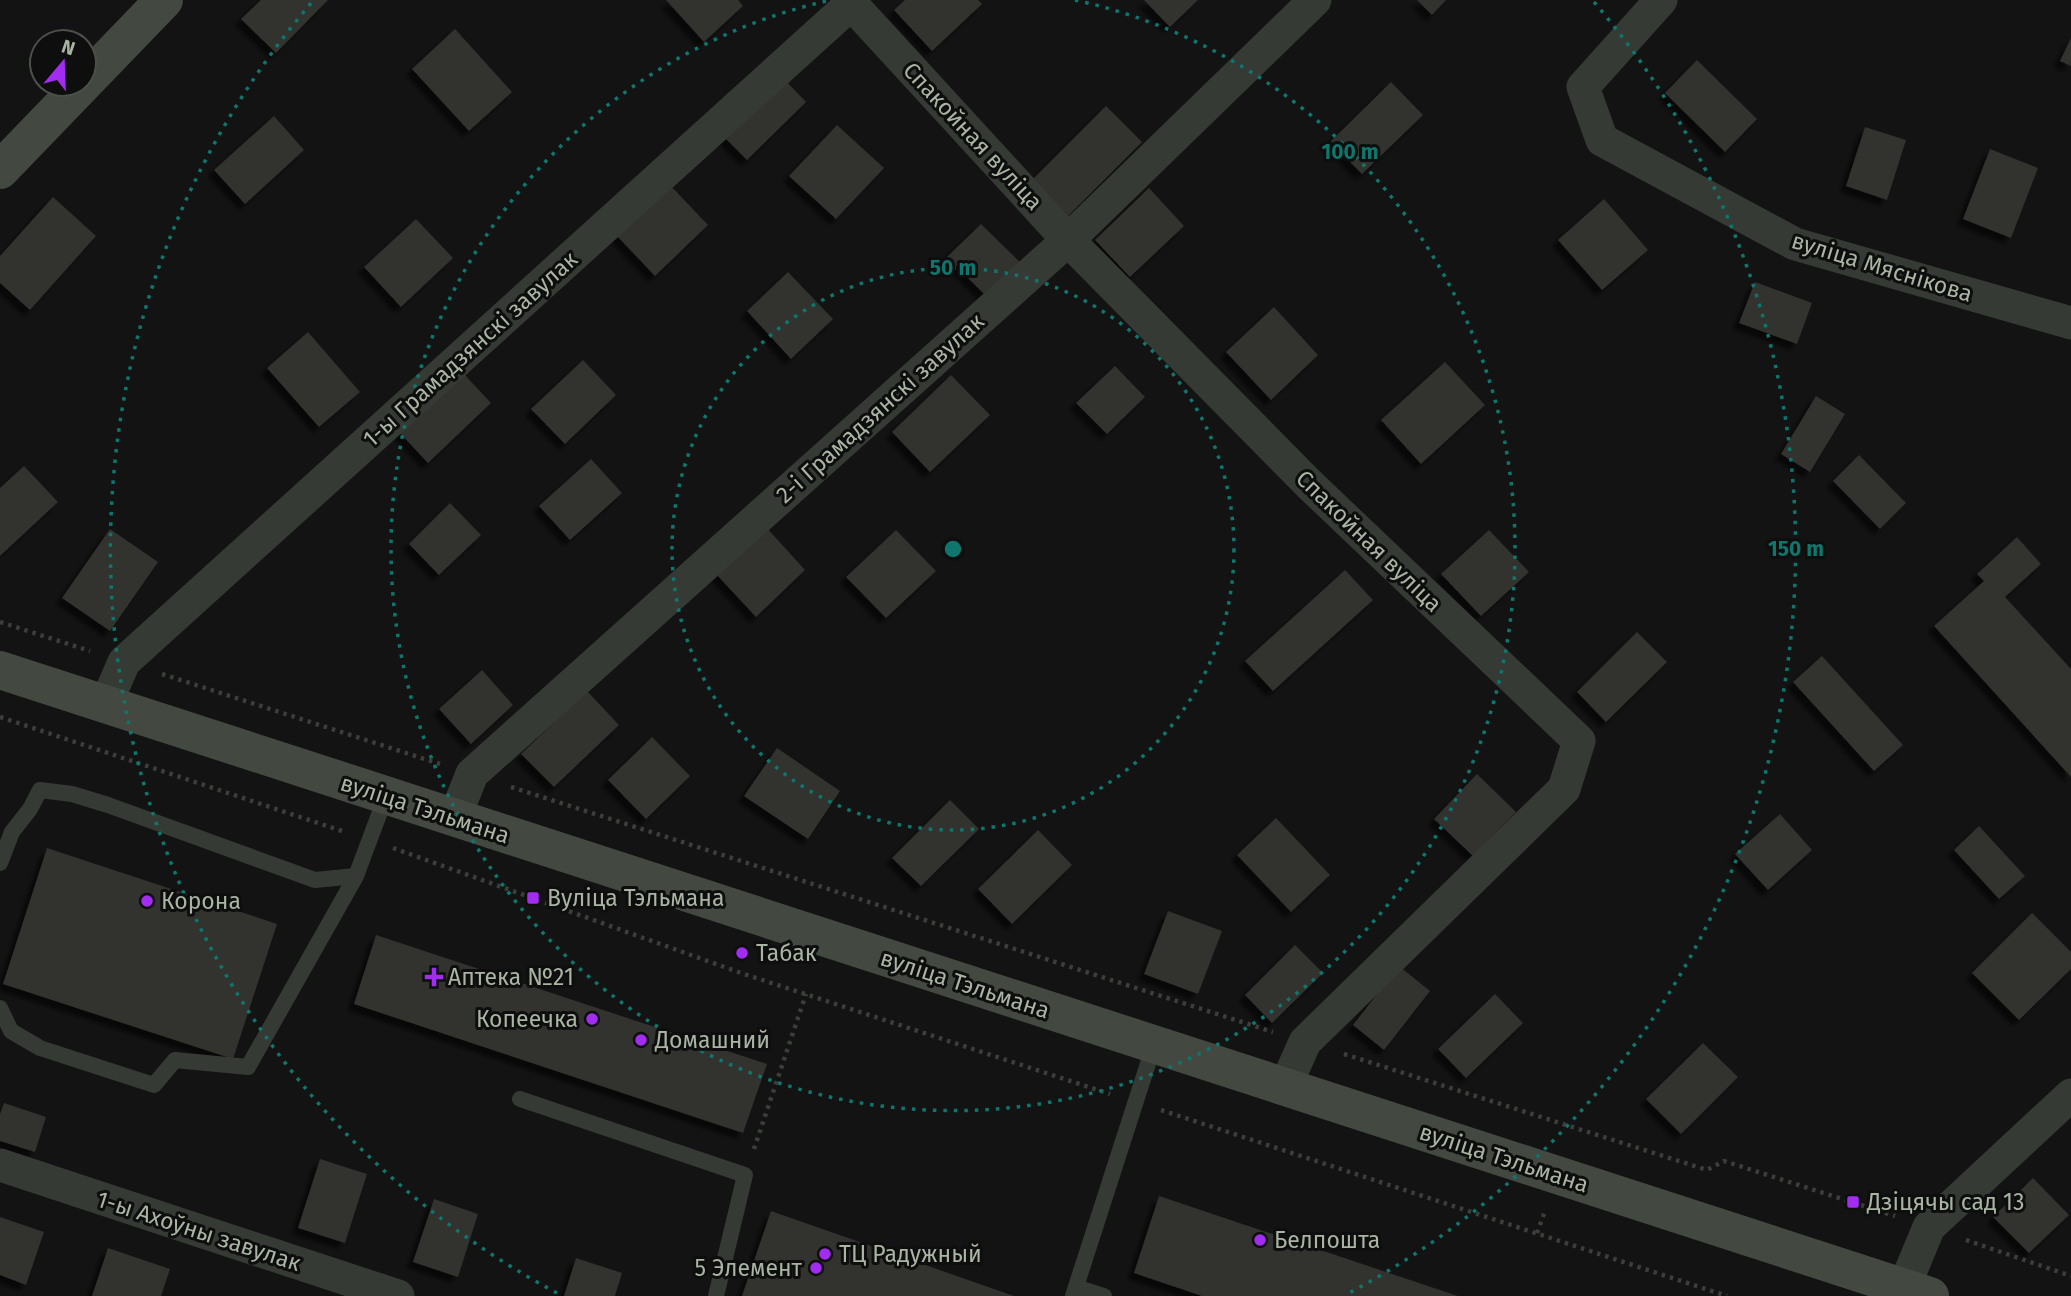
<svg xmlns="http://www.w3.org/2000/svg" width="2071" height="1296" font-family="'Fira Sans',sans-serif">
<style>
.building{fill:#30322f;filter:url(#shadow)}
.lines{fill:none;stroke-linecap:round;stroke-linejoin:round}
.path{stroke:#3b3f39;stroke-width:4.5;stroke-dasharray:3.5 5;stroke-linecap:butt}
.lane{stroke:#363a35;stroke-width:16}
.street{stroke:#363a35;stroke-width:33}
.secondary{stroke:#434841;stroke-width:38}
.ring{fill:none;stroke:#0f766e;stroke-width:3.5;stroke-dasharray:3.5 7}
.poi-dot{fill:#a22df0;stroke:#0d0e0d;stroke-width:2.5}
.labels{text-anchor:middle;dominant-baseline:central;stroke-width:6;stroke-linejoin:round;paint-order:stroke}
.street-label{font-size:23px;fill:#a9b4a3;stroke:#0d0e0d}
.poi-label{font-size:23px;fill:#a9b4a3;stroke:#0d0e0d;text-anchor:start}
.centre{fill:#0f766e;stroke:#0d0e0d;stroke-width:3.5}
.ring-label{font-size:21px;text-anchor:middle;font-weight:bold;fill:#0f766e;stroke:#0d0e0d;stroke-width:6;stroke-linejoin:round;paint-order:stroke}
</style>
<defs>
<filter id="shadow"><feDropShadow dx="-6" dy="6" stdDeviation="2" flood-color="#0009"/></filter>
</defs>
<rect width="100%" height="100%" fill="#121312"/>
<path class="building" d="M261,0H328L276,53L241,19Z
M666,0H738L743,6L704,42Z
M905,0H978L982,4L932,51L894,10Z
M1144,0H1198L1170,27Z
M1417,0H1446L1432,15Z
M455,29L512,92L469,131L412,69Z
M2071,38V66L2060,61Z
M1697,60L1757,119L1725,152L1665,93Z
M782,77L806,102L747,160L722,135Z
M1391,82L1423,115L1362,174L1330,142Z
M1106,106L1142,142L1067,217L1031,181Z
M274,116L304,150L245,204L214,170Z
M837,125L884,168L836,219L789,176Z
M1865,127L1906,140L1887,200L1846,186Z
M1990,149L2038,168L2011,238L1963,219Z
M669,184L708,225L655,276L616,235Z
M1149,188L1184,226L1130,277L1095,240Z
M53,197L96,236L30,310L0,283V256Z
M1604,199L1648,250L1602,290L1558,240Z
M416,219L453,258L401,307L364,267Z
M981,224L1026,268L992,302L947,257Z
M788,272L833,319L791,359L747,311Z
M1755,282L1812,303L1797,344L1739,323Z
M1274,307L1318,355L1271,400L1226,352Z
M308,332L360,392L319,427L267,368Z
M583,360L616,395L565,444L531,409Z
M1445,362L1485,405L1421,464L1381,420Z
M1115,366L1145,397L1107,434L1076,403Z
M463,373L491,403L428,463L399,432Z
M951,375L990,415L930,472L892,432Z
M1816,396L1845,414L1810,472L1781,454Z
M1859,455L1906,503L1880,529L1833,481Z
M591,459L622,493L570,540L539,506Z
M24,466L58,502L0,556V488Z
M450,503L481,535L439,575L409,544Z
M766,527L805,570L756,617L716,574Z
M110,529L158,562L110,631L62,598Z
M896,530L936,571L886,618L846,577Z
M1489,530L1529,572L1481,616L1441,574Z
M2017,537L2041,564L2005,597L2071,669V777L1934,626L1984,581L1977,574Z
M1345,570L1373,600L1273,691L1245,661Z
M1637,632L1667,662L1606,722L1577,692Z
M1822,656L1903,745L1874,771L1793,682Z
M482,670L513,705L471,744L439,709Z
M587,691L619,725L554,787L521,754Z
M652,737L690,776L646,819L608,780Z
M777,748L840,791L808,839L744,796Z
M1477,774L1516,812L1473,856L1434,819Z
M950,800L979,829L921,886L892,858Z
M1780,814L1812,850L1768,890L1735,854Z
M1276,818L1330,875L1291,912L1237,855Z
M1979,826L2025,876L1999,899L1954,850Z
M1038,830L1072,865L1012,924L978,889Z
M47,848L277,924L233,1059L3,984Z
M1168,911L1222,931L1198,994L1144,974Z
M2032,913L2071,952V969L2019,1020L1972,973Z
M376,935L767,1064L743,1133L354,1004Z
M1295,945L1323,973L1272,1023L1245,995Z
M1399,966L1430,991L1384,1050L1353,1025Z
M1495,994L1523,1023L1466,1078L1438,1049Z
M1703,1043L1738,1077L1681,1134L1646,1099Z
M4,1103L46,1117L35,1152L0,1141V1114Z
M320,1159L367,1174L345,1243L298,1228Z
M2033,1178L2069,1215L2029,1253L1993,1217Z
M1159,1196L1458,1296H1202L1134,1273Z
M434,1199L478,1214L458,1277L413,1262Z
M771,1211L1014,1296H742Z
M0,1217L44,1232L26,1285L0,1275Z
M108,1248L170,1269L161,1296H92Z
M576,1258L622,1273L615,1296H564Z"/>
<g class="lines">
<path class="path" d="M0,622L90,651
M162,674L440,764
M0,717L345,832
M511,787L1273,1032
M393,848L741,973L1110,1094
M1344,1054L1707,1170L1724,1161L1895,1216
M1161,1110L1727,1296
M754,1149L806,994
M1537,1233L1545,1211
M1966,1240L2071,1276"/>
<path class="lane" d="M0,863L12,832L30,809L40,790L72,794L108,805L315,880L356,876L386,796
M0,1008L11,1031L40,1048L154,1085L175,1060L248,1067L356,876
M520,1099L745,1175L716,1296
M1076,1287L1104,1296
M1073,1296L1154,1045"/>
<path class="street" d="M848,0L1068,240L1309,484L1579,741L1564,789L1305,1042L1285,1087
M1661,0L1583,87L1602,140L1795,244L2071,323
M105,706L124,662L851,4
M454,819L472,774L1068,240L1315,0
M0,1165L398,1296
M1904,1287L1929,1227L2071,1095"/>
<path class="secondary" d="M0,170L164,0
M0,670L1930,1296"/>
</g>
<g class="ring">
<circle cx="953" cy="549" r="281"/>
<path d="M1075 0A562 562 0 1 1 831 0"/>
<path d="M557 1293A843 843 0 0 1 312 2M1594 2A843 843 0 0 1 1349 1293"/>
</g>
<g class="poi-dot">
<rect x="526" y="891" width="14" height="14" rx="3.5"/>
<circle cx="147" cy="901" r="7"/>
<circle cx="742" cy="953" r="7"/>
<path d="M430.5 966.5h7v7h7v7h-7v7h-7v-7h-7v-7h7z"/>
<circle cx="592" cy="1019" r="7"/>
<circle cx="641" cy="1040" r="7"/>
<rect x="1846" y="1195" width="14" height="14" rx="3.5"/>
<circle cx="1260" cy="1240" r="7"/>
<circle cx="825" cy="1254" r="7"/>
<circle cx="816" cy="1268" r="7"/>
</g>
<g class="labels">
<g class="street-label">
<text transform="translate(973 136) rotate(47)">Спакойная вуліца</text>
<text transform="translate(1882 267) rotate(17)">вуліца Мяснікова</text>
<text transform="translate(470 349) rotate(-42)">1-ы Грамадзянскі завулак</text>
<text transform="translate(880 408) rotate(-42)">2-і Грамадзянскі завулак</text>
<text transform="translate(1369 541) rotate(44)">Спакойная вуліца</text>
<text transform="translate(425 809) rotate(18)">вуліца Тэльмана</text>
<text transform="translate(965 984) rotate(18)">вуліца Тэльмана</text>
<text transform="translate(1504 1158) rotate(18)">вуліца Тэльмана</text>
<text transform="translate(199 1231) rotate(18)">1-ы Ахоўны завулак</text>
</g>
<g class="poi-label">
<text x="547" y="898">Вуліца Тэльмана</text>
<text x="161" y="901">Корона</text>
<text x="756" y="953">Табак</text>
<text x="448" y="977">Аптека №21</text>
<text x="578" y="1019" text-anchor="end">Копеечка</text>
<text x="655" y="1040">Домашний</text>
<text x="1867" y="1202">Дзіцячы сад 13</text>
<text x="1274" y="1240">Белпошта</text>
<text x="839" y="1254">ТЦ Радужный</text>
<text x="802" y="1268" text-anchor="end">5 Элемент</text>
</g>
</g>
<circle cx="953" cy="549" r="10" class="centre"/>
<g class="ring-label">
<text x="1350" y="159">100 m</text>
<text x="953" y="275">50 m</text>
<text x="1796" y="556">150 m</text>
</g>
<g transform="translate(63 63) rotate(19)"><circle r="33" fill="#0d0e0d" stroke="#4b5049" stroke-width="2"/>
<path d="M0-5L12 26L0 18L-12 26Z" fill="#a22df0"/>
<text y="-10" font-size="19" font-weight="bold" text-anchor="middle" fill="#a9b4a3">N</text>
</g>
</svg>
